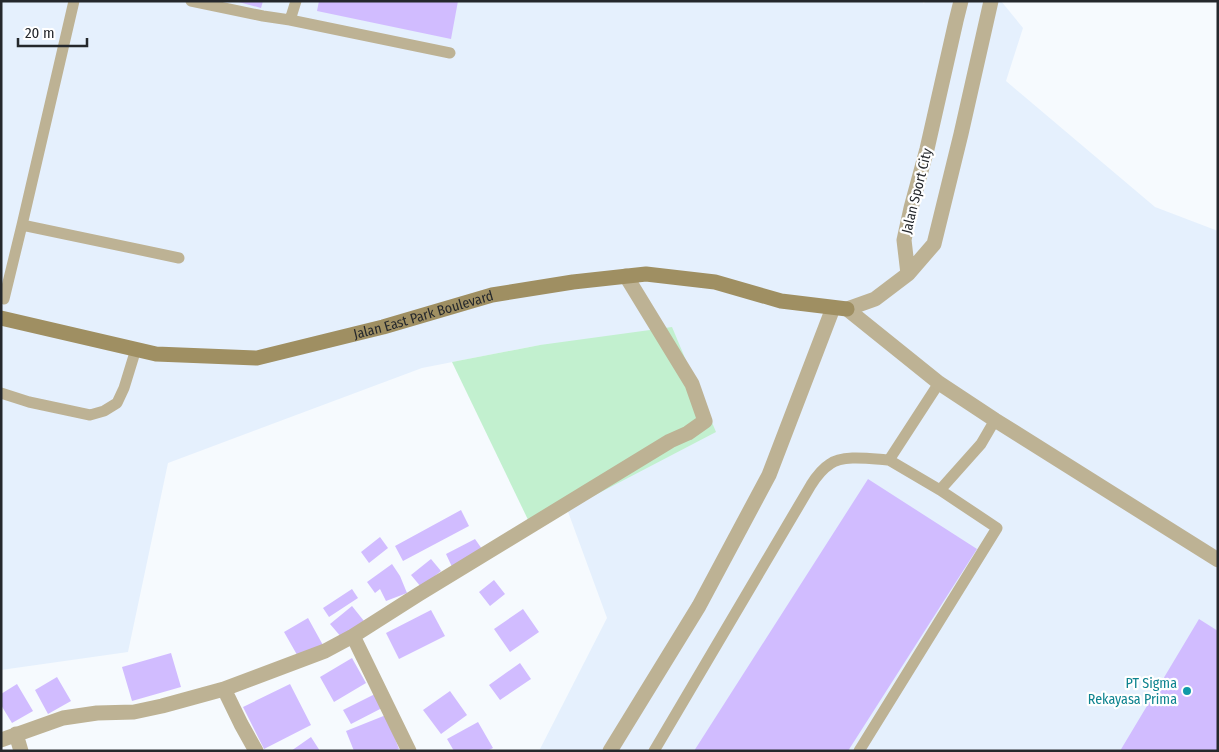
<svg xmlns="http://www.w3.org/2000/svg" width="1219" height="752" font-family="'Fira Sans Condensed',sans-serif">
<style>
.built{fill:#e5f0fd}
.green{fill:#c2f0cf}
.building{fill:#d1bcff}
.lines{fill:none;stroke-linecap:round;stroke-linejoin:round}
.service{stroke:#bdb294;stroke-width:11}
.minor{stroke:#bdb294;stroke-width:15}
.secondary{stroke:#9f8f62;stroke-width:15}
.culture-dot{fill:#0f9aa8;stroke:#fff;stroke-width:2}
.labels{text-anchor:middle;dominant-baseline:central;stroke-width:4.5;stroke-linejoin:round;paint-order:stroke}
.street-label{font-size:14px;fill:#25282c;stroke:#fff}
.culture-label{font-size:14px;fill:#0d838f;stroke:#fff;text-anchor:end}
</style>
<rect width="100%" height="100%" fill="#f6fafe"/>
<path class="built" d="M1,1H922L924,4L925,1H1001L1023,28L1006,81L1155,207L1218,231V751H539L607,618L567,509L540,345L422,368L168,463L128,652L1,670Z"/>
<path class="green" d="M672,327L716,432L532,528L452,362L540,345Z"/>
<path class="building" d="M235,1H263L261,8Z
M319,1H458L451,39L317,11Z
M868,479L977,549L848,751H694Z
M461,510L469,526L403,561L395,546Z
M380,537L388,548L369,563L361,552Z
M475,539L482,549L453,569L446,554Z
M431,559L441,571L421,587L411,575Z
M392,564L400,576L407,593L386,601L380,589L375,593L367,582Z
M494,580L505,594L490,606L479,592Z
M352,589L358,598L329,617L323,608Z
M352,606L364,621L342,638L330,624Z
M523,609L539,632L510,652L494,629Z
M431,610L445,636L399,659L386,633Z
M308,618L324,647L300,660L284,632Z
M1199,619L1218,631V751H1120Z
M171,653L181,687L132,701L122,667Z
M352,658L366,683L334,702L320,677Z
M520,663L531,679L500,700L489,685Z
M57,677L71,701L48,714L35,690Z
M17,684L33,711L12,723L1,705V694Z
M290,684L311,725L264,749L243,707Z
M450,691L467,715L441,734L423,710Z
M377,693L384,707L351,724L343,710Z
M386,715L399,749L394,751H354L346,731Z
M478,722L493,748L487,751H454L447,739Z
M311,737L320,751H291Z"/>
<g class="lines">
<path class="service" d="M191,1L263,16L290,20L296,1
M290,20L450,53
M22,225L179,258
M4,299L22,225L74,1
M939,383L889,460L940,490L981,444L995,420
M1,393L29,402L90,415L104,411L117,403L124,388L136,349
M654,751L811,485C816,477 822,469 830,464C842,454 873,459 889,460
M859,751L997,528L940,490"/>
<path class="minor" d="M961,1L956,21L927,149L911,208L904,240L908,274L934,244L961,134L991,1
M847,309L939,383L995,420L1218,560
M847,309L875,299L908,274
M353,636L409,751
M224,689L241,724L256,751
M16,734L21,751
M1,740L63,718L97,713L134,712L162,706L224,689L325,651L353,636L419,594L670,441L688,433L705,421L692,384L626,276
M610,751L699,606L769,475L833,308"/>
<path class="secondary" id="s1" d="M1,318L156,354L257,358L383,327L492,295L573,282L646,274L715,282L781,301L847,309"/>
</g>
<circle class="culture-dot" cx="1187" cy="691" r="5"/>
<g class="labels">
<g class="street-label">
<text transform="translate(917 191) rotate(-76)">Jalan Sport City</text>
<text stroke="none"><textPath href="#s1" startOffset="432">Jalan East Park Boulevard</textPath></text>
</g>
<g class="culture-label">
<text x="1177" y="683">PT Sigma<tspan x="1177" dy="16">Rekayasa Prima</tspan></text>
</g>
</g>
<rect width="1219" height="752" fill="none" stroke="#25282c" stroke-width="5"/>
<path d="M18 38v8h69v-8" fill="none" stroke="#25282c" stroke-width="2.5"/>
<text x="25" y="38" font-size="15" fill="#25282c" stroke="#ffffff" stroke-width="4" paint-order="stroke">20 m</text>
</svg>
